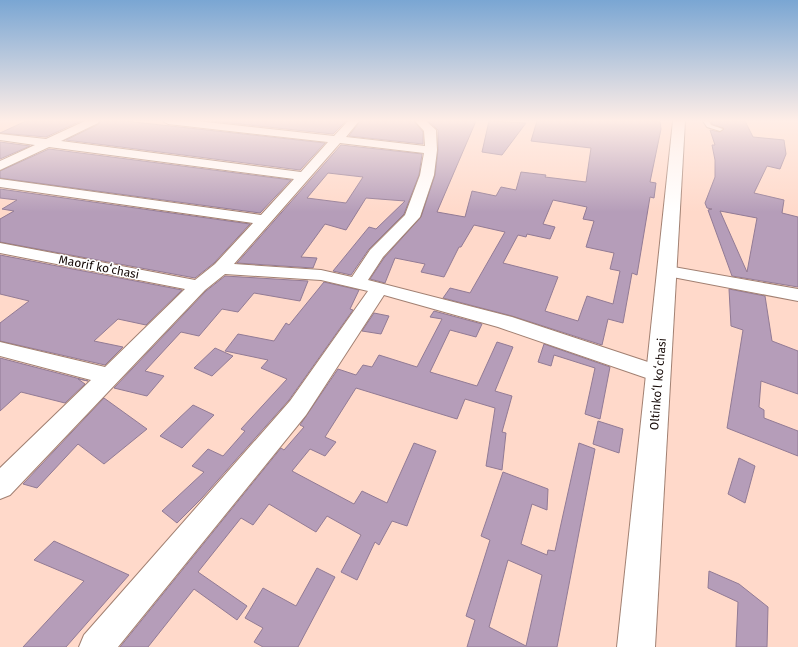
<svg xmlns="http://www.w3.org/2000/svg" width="798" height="647" font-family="'Fira Sans',sans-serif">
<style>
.building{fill:#b59db9;stroke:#927b95;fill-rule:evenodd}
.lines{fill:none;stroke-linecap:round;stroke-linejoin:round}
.lane-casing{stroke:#a28072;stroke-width:2}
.street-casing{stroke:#a28072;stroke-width:2}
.secondary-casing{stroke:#a28072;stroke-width:2}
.lane{fill:#fff;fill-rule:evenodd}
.street{fill:#fff;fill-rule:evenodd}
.secondary{fill:#fff;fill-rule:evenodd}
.labels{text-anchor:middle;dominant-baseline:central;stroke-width:3;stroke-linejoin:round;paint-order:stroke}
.street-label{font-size:12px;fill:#140805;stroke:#fff}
</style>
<rect width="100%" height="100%" fill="#ffd9ca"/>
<path class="building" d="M26,121H81L46,137L0,133Z
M100,121H125L325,143L300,170L66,140L99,124Z
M211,121H346L333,134Z
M360,121H414L423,132V144L349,136Z
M428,121H476L437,212L465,217L472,191L496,196L501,187L516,190L521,172L546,175L545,177L586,182L591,148L531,141L537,121H660L661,129L650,182L656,183L654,198L650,197L637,275L632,273L623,323L608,319L602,345L512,316L443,298L450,288L470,293L505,232L474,225L461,247H459L444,277L421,272L425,264L395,258L385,283L370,279L384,258L421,217L435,175L438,150V130ZM553,200L587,207L583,219L594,221L586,247L614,253L610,269L620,271L613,304L587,296L578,321L545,311L558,277L503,263L518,235L526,237L527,234L550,239L555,227L543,224Z
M489,121L526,123L502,155L482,152Z
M711,121H745L753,137L784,140L786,154L780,169L767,166L754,193L784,200L782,213L798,217V287L732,276L708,210L712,209L707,208L705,203L715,177V160L712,145H715L710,130L720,132L724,129L723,128L712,124ZM720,211L757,218L747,272Z
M0,142L30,146L0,159Z
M341,145L422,154L419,175L404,214L369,249L351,275L333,271L369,227L376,229L405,201L366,198L346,230L325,224L301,257L317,258L313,268L237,263ZM328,173L363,177L346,203L307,198Z
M49,149L291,180L260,213L0,178V171Z
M0,189L250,224L214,263L195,278L0,242V219L14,211L2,209L17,200L0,198Z
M0,255L182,290L146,325L118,319L94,341L123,347L105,365L0,341V323L29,301L0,294Z
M225,276L308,281L300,301L254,293L238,312L222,309L199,336L181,332L145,371L164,376L147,396L114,388L206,291Z
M324,282L359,290L350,309L353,310L289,400L202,498L177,523L162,511L204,472L192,466L208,449L223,456L245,431L241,429L287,379L261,368L268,360L225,351L238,334L274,341L286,323L289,325Z
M729,289L765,296L772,341L798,351V394L761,381L759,407L764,410V418L798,431V456L727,428L743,330L731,326Z
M434,311L482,324L476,337L450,330L430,372L477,386L497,342L513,347L495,391L512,396L502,432L506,433L502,470L486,466L495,408L465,399L457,419L356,388L325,437L336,442L325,456L310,449L292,471L354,504L362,491L387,503L414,443L436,451L407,526L392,521L379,545L375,542L357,580L341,572L361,535L327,516L316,532L269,504L253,525L241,518L198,572L247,606L237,620L194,589L148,647H120L281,448L284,450L304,427L300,425L338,369L356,375L363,365L372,367L379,355L417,367L442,319L430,317Z
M374,313L389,316L381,334L362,331Z
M544,344L610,367L600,419L585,414L595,368L554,355L551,366L538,362Z
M215,348L233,356L212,376L194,368Z
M0,358L88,381L78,379L85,384L65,403L21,392L0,411Z
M104,398L147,429L104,464L78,444L37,488L23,484Z
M193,405L214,415L182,448L160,436Z
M598,421L623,429L619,453L593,444Z
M579,443L595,449L557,647H467L475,620L466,616L490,540L481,536L503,472L548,489L547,510L532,504L521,544L547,555L548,550L555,551ZM508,560L542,575L526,646L489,627Z
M739,458L755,466L745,503L728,494Z
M54,541L129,575L66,647H23L84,581L34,560Z
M317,568L335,577L298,647H263L254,642L263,628L245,618L263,588L296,606Z
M709,571L739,584L768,607L767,647H736L738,602L708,588Z"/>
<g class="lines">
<g class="lane-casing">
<path id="lane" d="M703,121H709L711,125L723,129L720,131L707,127Z"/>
</g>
<g class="street-casing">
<path id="street" d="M85,121H99L98,123L61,141L301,172L328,142L168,124L163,121H197L334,136L348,121H359L346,137L425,146L424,131L415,121H426L436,130L437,150L434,175L420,217L383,257L368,280L512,317L666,368L669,374L666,380L658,382L498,327L384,295L306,415L118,647H79L84,635L290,401L368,291L321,280L225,274L205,290L10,495L0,499V468L91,380L0,356V342L105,367L185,289L0,253V243L195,280L215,264L253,223L0,187V179L261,215L294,179L49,147L0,170V161L35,145L0,140V134L46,139ZM340,143L424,153L420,175L405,215L370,250L352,277L321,270L234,264Z
M668,266L798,289V301L662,275L659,271L662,267Z"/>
</g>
<g class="secondary-casing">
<path id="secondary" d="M673,121H685L655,647H617Z"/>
</g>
<use href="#lane" class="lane"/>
<use href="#street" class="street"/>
<use href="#secondary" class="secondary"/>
</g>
<linearGradient id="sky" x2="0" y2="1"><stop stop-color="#7aa6d3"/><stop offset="0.57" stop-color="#ffeee7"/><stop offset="1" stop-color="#ffeee7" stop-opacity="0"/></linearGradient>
<rect width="798" height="212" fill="url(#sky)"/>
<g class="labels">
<g class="street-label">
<text transform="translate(99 267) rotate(11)">Maorif koʻchasi</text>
<text transform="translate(658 384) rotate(-85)">Oltinkoʻl koʻchasi</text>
</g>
</g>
</svg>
